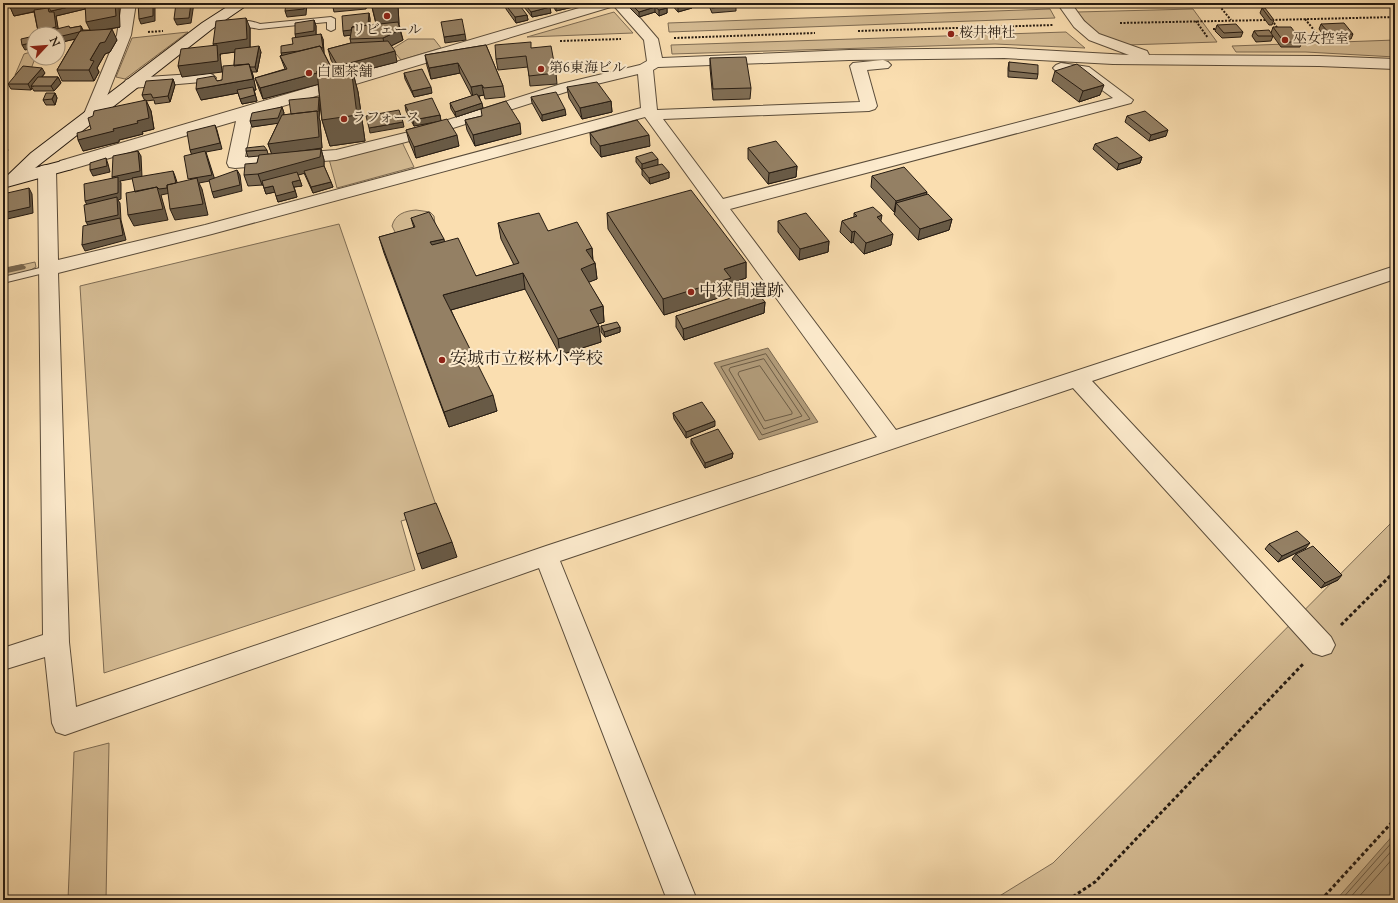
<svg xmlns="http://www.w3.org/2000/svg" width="1398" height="903" font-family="'Sorts Mill Goudy','Noto Serif JP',serif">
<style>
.green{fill:#d6bd95;stroke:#7e6c54}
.water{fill:#b29c7a;stroke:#7a6850}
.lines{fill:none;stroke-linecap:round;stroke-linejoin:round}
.shore{stroke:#6c5c46;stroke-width:1}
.stream{fill:#7a6850;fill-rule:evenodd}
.lane-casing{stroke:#5a4c3a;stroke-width:2}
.street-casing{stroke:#5a4c3a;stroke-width:2}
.secondary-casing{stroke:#251b12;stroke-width:2}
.path-far1{stroke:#251b12;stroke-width:2;stroke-dasharray:2 1.5;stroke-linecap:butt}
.path{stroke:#251b12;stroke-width:3;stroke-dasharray:3.5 2.5;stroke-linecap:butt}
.lane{fill:#fceacc;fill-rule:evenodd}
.street{fill:#fceacc;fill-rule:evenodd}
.secondary{fill:#fceacc;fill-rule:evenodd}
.wall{fill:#7f6e56;stroke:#251b12}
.shaded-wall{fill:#685a46;stroke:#251b12}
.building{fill:#948064;stroke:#251b12}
.poi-dot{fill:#8f2418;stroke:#fceacc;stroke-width:1.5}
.labels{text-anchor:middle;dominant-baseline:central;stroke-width:4;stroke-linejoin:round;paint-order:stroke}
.far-poi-label{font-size:14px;fill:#251b12;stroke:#fceacc;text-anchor:start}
.poi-label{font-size:17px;fill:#251b12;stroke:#fceacc;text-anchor:start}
</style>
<rect width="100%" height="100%" fill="#fadeb0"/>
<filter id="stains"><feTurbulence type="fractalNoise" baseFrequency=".005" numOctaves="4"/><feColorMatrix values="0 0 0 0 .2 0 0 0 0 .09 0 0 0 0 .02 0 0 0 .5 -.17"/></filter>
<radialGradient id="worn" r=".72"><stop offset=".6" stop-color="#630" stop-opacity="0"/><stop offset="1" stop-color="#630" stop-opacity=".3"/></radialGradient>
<path class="green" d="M1050,9L1055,18L669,32L668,23Z
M1193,9L1217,42L1126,45L1098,36L1077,12Z
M614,12L633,33L527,37Z
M188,32L125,79L116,77L132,38Z
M1066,32L1085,48L995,44L672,54L671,45Z
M408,39H434L441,48L401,60L392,49Z
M1395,40V57L1306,52H1236L1232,46Z
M34,51V58H41L34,61L31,69L23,70L15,75L24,54Z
M402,142L414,167L337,188L329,159Z
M416,210L430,212L434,216L435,224L396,234L392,226C395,214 405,211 416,210Z
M339,224L438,511L401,521L415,570L104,673L80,286Z
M35,262L36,267L29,271L3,277V269Z
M1395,519V900H993L1053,863Z
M109,743L106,900H68L74,752Z"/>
<path class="water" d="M768,348L818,422L759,440L714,363Z
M1395,833V900H1336Z"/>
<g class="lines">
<path class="shore" d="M766,354L810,419L762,435L721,367Z
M764,359L802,416L764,429L729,370L730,368Z
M760,366L792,412V414L765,421L738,374L739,372Z
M1341,900L1395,839
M1348,900L1395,847
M1356,900L1395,856"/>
<path class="stream" d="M22,264L26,267L25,269L3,274V268Z"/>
<g class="lane-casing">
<path id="lane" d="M331,17L335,19V29L331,31L327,29V22L259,29C251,27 233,26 228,23C235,18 253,21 260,24Z
M48,266L53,269L52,271L3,283V277Z"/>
</g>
<g class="street-casing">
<path id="street" d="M122,3H136L131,35L100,114L98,117L92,119L86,117L84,114L117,35Z
M596,3H627L658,39L662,58L849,50L1004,48L1129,55L1089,40L1074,27L1057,3H1071L1084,21L1099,34L1147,51L1149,55L1319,56L1395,59V69L1319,66L1113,64L1004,58L849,60L658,67L653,70L657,110L860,102L850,66L853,63L883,60L888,62L891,65L888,68L867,70L877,106L875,109L869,111L663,119L723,199L1113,98L1080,74L1056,71L1053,68L1056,65L1061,63L1089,67L1133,100L1131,103L730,209L896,430L1395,266V279L1092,381L1331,637L1335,645L1331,653L1322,656L1313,653L1073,388L560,561L697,900H667L539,568L65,735L56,732L52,723L45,657L3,670V648L43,635L38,170L41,166L47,165L53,166L56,170L58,260L205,225L641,108L638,74L572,90L425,137L336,160L235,168L229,167L227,163L236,121L72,169L66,170L60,169L58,165L60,161ZM614,6L644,40L647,61L640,65L561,84L413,131L336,150L245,157L253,115ZM645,117L877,437L546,546L76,707L69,642L58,273L212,234Z
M208,73L213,75L216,78L213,81L132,88L126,86L124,83L126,80L132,78Z"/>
</g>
<g class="secondary-casing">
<path id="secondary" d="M233,3H250L212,29L35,168L66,160L72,161L74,165L72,169L3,188V177L7,176L31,153L202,23Z"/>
</g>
<path class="path-far1" d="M1217,3L1231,20
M1305,19L1322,40
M1272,20L1395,17
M1272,20L1278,29
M1196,21L1208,38
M1120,23L1267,20
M1213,29H1219
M858,31L1053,25
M148,32L163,31
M674,38L815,33
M560,41L621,39"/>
<path class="path" d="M1341,625L1395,571
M1068,900L1095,882L1303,664
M1321,900L1395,819"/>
<use href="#lane" class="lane"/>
<use href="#street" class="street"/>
<use href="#secondary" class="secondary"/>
</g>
<path class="wall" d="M9,3H40L41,9L45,8L43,4H82L85,9L56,16L58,29L70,28L81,26L83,30H90L120,27L104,30L117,40L110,52L105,54L97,68L99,72L94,81H62L57,70L75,39L58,43V34H39L38,31L34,12L14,16Z
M332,3H366V9L334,12Z
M371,3H398V6L399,24L403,40L391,46L397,62L353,73L358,92L365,141L330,146L322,120L320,105L319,118L320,121L322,148L303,151L321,149L324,160V166L331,182L333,187L313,193L304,173L298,175L302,186L294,187L297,197L278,202L275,192L266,194L263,185L248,186L244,175L257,163L259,156L248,157L246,151L267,150L268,154H272L268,144L278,123L252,127L282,107L284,113L283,115L291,114L320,100L318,84L263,99L259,89L255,78L285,69L280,56L282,55L293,44L296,37L314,20L316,26V35L323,39L324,53L332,69H336L331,60L328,49L351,43L350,39L351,35L344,36L369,13L370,19V25L376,24Z
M523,3H547L551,13L532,17L524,7Z
M551,3H586V4L556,11L552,5Z
M627,3H660L667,8V13L659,16L655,12L639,17L627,5Z
M670,3H692V8L678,12Z
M708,3H735L736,5V11L712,13Z
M978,3H996V6H980Z
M1234,3H1260L1259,4L1236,5Z
M505,4L527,15L528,20L516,23L506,9Z
M1262,8L1274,20L1272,25H1269L1260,13Z
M1321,24L1353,34L1351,39L1327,40L1319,29Z
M1217,25L1243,32L1241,37L1222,38L1215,31Z
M1273,27L1302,42L1300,47H1281L1273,36L1271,41L1256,42L1252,36L1254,31L1271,33Z
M250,28V47L261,52L257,72H252L256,90H254L257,101L242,104L238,93L201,100L217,81L222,80L234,66L235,52L220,54L221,55L182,77L214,45L213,44Z
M486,45L503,86L505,97L485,99L484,95L479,96L483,108L456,117L451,109L450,103L472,96L460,73L431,79L427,66L425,55Z
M531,48L556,73L557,84L530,86L528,67L498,70L496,59Z
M710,58L751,88L750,99L713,100L710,68Z
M1009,62L1038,74L1037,79L1008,77V68Z
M1055,71L1100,95L1079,102L1052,81Z
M45,73L42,77H58L61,83L54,91H34L32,88L31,90L11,89L8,84Z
M404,73L432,93L414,97L405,79Z
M173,79L175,85L170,102L155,104L154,100L146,101L151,111L154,129L142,132L143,134L119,140V142L83,151L91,129L145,101L142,95Z
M567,87L611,101L612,112L582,119L569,98Z
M55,93L57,98L55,105H46L43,100Z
M531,97L566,115L542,121L532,103Z
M405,105L440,115L441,121L459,146L416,158L409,141L406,130L440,121L414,126L406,111Z
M482,116L521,134L475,146L467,130L465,120Z
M1127,116L1166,136L1149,141L1125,122Z
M590,133L650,146L601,157L591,144Z
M1095,144L1142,157L1140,163L1117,170L1093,149Z
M748,148L797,166L796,177L768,184L748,159Z
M636,157L658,165L669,172V178L650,184L642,175V170L636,162Z
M872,176L927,194L952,219L949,230L918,240L894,214L895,212H894L871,187Z
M607,213L746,262V278L731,283V294L664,315L608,229Z
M854,213L881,221L891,245L864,254L853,242L851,243L840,232L842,221L854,217Z
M411,218L444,242L476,276L514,265L501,239L498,223L548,231L592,248L593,260L595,263L597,279L588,282L603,306L604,322L598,324L601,342L560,355L525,289L451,310L497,411L449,427L384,253L379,237L414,228Z
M778,221L829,241L828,252L799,260L778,232Z
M765,302L764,313L684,340L676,327V316Z
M601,326L620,327V332L605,337L601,332Z
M673,413L715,426L686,438L674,419Z
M691,439L733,453L732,458L705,468L691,444Z
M1269,544L1306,548L1278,562L1265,549Z
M1296,554L1338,580L1321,588L1292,559Z"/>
<path class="shaded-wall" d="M20,3H40L41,10L14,16L9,5Z
M48,3H64L47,5L51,18L45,9L43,4Z
M115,3H119L120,27L91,32L86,22Z
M153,3H155V21L141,24L139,19Z
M191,3H194L191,23L177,25L174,19Z
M305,3H307L306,15L287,17L285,11Z
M364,3H366V9Z
M371,3H398V6L399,24L377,27Z
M566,3H586V4L556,11V6Z
M692,3V8L678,12V7Z
M82,4L85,9L56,16L59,33L52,34H39L38,31L53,16L51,11Z
M550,7L551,13L532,17L531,12Z
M655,7V12L639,17V12Z
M667,8V13L659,16V10Z
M369,13L370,19L369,33L344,36L343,31Z
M527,15L528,20L516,23L515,17Z
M246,18L250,28V50L220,54L222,72L182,77L178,66L217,54L213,44Z
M314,20L316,26V37L296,39L295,34Z
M81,26L83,31L84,37L58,43V37Z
M112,29L117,40L110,52L105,54L97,68L99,72L94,81L89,70L90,60L100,43Z
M400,30L403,40L385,49L383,38Z
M321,34L323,39L324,53L283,59L281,53Z
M465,34L466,40L445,43L444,37Z
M34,42V48L25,50L22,45Z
M259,46L261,52L257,72L255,67Z
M395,51L397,62L353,73L358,92L365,141L330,146L322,120L341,77L338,66Z
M458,63L460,73L431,79L429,68Z
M249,64L253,75L256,90H254L257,101L242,104L240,99L254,90L201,100L196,89L253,79Z
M42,68L45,73L34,86H31L32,88L31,90L28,84Z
M332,69L335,80L263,99L260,88Z
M58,77L61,83L54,91L51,86Z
M173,79L175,85L170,102L168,96Z
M482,85L484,95L473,97L471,87Z
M1104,85L1100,95L1079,102L1083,91Z
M431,87L432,93L414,97L412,91Z
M55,93L57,98L55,105L52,99Z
M319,97L320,102L319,118L320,121L322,148L272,155L268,144L293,122Z
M146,100L151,111L154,129L142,132L143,134L119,140V142L83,151L78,140L137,121Z
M611,101L612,112L582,119L580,108Z
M482,103L483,108L456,117L455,112Z
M282,107L284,113L280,123L252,127L250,121Z
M565,109L566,115L542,121V115Z
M440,115L441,121L414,126L413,120Z
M403,122L404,127L370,133L369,128Z
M520,123L521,134L475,146L473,135Z
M215,125L217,130L222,149L206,152L215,180L199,183L202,189L208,215L175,220L170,209L191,185L192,156L190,150Z
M1168,130L1166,136L1149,141L1151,135Z
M457,135L459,146L416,158L414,147Z
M649,135L650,146L601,157L600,146Z
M3,142L8,150L3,160Z
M321,149L324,160V168L262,185L258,174Z
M138,151L141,156L142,177L120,181L121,183V199L118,200L120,203L121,220L126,240L85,251L82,245L89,227L86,222L88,207L85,201L114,183L112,177Z
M1142,157L1140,163L1117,170L1119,164Z
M106,158L108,164L110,172L93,176L90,170Z
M658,159V165L642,170V164Z
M797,166L796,177L768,184L769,173Z
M237,170L240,175L242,191L214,198L212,192Z
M173,171L175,176L180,191L161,195L168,220L134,226L128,215L138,200Z
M669,172V178L650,184L649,178Z
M300,180L302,186L294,187L297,197L278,202L276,196L292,182Z
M331,182L333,187L313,193L311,187Z
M273,186L275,192L266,194L264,188Z
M29,188L32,194L33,213L3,220V213Z
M927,192L925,203H896L895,212H894L896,201Z
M882,215L880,226L877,217Z
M952,219L949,230L918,240L920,229Z
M855,231L853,242L851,243L852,232Z
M893,234L891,245L864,254L866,243Z
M444,239L447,255L434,258L430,242Z
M829,241L828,252L799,260L800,249Z
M592,248L593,264L595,263L597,279L582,285L581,269L586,250Z
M746,262V278L731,283V294L664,315L663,299L724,269Z
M523,273L525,289L447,311L443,295Z
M765,302L764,313L684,340L683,329Z
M603,306L604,322L592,326L590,310Z
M599,326L601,342L560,355L558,339Z
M620,327V332L605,337L604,332Z
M493,395L497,411L449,427L444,412Z
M715,421V426L686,438V432Z
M733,453L732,458L705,468V463Z
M452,542L457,557L422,569L417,554Z
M1310,543L1306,548L1278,562L1282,556Z
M1342,575L1338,580L1321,588L1325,583Z"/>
<path class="building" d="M9,3H20L9,5Z
M56,3H82V4L51,11L47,5Z
M85,3H115L116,16L86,22Z
M138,3H153V16L139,19Z
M176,3H191L189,18L174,19Z
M286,3H305L304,9L285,11Z
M511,3H518L527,15L515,17L505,4Z
M524,3H547L550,7L531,12Z
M554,3H566L556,6Z
M630,3H660L667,8L659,10L655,7L639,12Z
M675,3H692L678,7Z
M710,3H735L736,5L712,8Z
M48,8L49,12H54L56,27L38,31L34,10Z
M1262,8H1265L1274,20H1271Z
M369,13L368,25L352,27L351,30L343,31L342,16Z
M246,18L247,39L213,44L216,21Z
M462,19L465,34L444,37L441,22Z
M314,20V31L295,34V23Z
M398,22L400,30L383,38L350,39L352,27Z
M1344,23L1353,34H1330L1321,24Z
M1236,24L1243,32L1224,33L1217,25Z
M69,26L70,28L81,26V31L79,32L58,37V34H40V33Z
M1273,27H1291L1302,42H1284Z
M112,29L105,42L100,43L90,60L94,61L89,70H57L80,31Z
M1269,30L1273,36H1258L1254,31Z
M321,34L323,48H322L320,46L299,51L281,53V46L293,44L292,38Z
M34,36V42L22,45L21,39Z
M388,41L395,51L338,66L328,49L351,43Z
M531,42V48L551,46L556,73L529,76L526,56L496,59L495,45Z
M217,45L218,61L178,66L181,49Z
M486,45L503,86L484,88L482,85L471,87L458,63L429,68L425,55Z
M259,46L255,67H250L249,64L234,66L235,49Z
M320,46L332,69L317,71V73L260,88L255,78L287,69L280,56Z
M746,57L751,88L713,89L710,58Z
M1009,62L1038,65V74L1009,71Z
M249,64L253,79L196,89L197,79L214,76L217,81L222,80L223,66Z
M1077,64L1104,85L1083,91L1055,71Z
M23,66L42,68L28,84H8Z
M351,67L357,115L322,120L317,71Z
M422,69L431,87L412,91L404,73Z
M38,77H58L51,86H31Z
M173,79L168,96L153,98L151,94L142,95L146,81Z
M597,82L611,101L580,108L567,87Z
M253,87L255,95L240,99L237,90Z
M556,92L565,109L542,115L531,97Z
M46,93H55L52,99L43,100Z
M477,94L482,103L455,112L450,103Z
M319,97L318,112L317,111L291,114L289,100Z
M432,98L440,115L413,120L405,105Z
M146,100L149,118L137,121L138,123L113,129L114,131L78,140L77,133L91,129L88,118L93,116L94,111Z
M506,101L520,123L473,135L465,120L482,116L481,109Z
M282,107L278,118L250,121L252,113Z
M399,110L403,122L369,128L366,116Z
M317,111L319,137L268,144L282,115Z
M1145,111L1168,130L1151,135L1127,116Z
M447,119L457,135L414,147L406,130Z
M637,120L649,135L600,146L590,133Z
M215,125L220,143L190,150L187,132Z
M1117,137L1142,157L1119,164L1095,144Z
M776,141L797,166L769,173L748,148Z
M264,146L267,150L246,151V148Z
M321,149L320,157L258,174L244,175L245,164L257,163L259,155Z
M138,151L140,171L112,177L113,156Z
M205,151L212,175L188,179L184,156Z
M652,152L658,159L642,164L636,157Z
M106,158L107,166L90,170V163Z
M662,164L669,172L649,178L642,169Z
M324,166L331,182L311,187L304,171Z
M904,167L927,192L896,201L872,176Z
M237,170L240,185L212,192L209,180Z
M173,171L176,183L167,185V188L159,189L157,187L135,192L132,178Z
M297,172L300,180L292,182L295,191L276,196L273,186L264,188L262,181Z
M118,177V193L85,201L84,184Z
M197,178L203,204L170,209L167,185Z
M157,187L163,209L128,215L126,193Z
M29,188L30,207L3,213V194Z
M691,190L746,262L724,269L731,278L663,299L607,213Z
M928,194L952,219L920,229L896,203Z
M117,197L118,215L86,222L84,205Z
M873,207L882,215L877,217L893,234L866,243L855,231L852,232L842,221L857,216L854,213Z
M429,212L444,239L430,242L432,245L458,238L476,276L519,263L498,223L539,213L548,231L577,222L592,248L586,250L595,263L581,269L603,306L590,310L599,326L558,339L523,273L443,295L493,395L444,412L379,237L415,227L411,218Z
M806,213L829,241L800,249L778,221Z
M120,218L123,235L82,245L83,226Z
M755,290L765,302L683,329L676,316Z
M617,322L620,327L604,332L601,326Z
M702,402L715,421L686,432L673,413Z
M718,429L733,453L705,463L691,439Z
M436,503L452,542L417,554L404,513Z
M1297,531L1310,543L1282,556L1269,544Z
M1313,546L1342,575L1325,583L1296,554Z"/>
<g class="poi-dot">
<circle cx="387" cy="16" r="4"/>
<circle cx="951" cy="34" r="4"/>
<circle cx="1285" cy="40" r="4"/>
<circle cx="541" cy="69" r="4"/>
<circle cx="309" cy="73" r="4"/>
<circle cx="344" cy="119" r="4"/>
<circle cx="691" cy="292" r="4"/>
<circle cx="442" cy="360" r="4"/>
</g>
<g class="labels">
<g class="far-poi-label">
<text x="387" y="31" text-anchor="middle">リビェール</text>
<text x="959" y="34">桜井神社</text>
<text x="1293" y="40">巫女控室</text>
<text x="549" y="69">第6東海ビル</text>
<text x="317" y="73">白園茶舗</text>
<text x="352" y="119">ラフォース</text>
</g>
<g class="poi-label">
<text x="699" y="292">中狭間遺跡</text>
<text x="450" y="360">安城市立桜林小学校</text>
</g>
</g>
<rect width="1398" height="903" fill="none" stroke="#fadeb0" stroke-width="16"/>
<rect x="4" y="4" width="1390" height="895" fill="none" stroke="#251b12" stroke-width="2"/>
<rect x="8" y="8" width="1382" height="887" fill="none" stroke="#251b12"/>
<g transform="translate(46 46) rotate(64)"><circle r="19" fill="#fceacc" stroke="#a69782"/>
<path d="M0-3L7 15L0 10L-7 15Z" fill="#8f2418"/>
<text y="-6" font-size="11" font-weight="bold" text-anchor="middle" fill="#251b12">N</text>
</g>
<rect width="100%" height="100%" filter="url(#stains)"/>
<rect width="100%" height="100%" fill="url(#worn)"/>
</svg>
